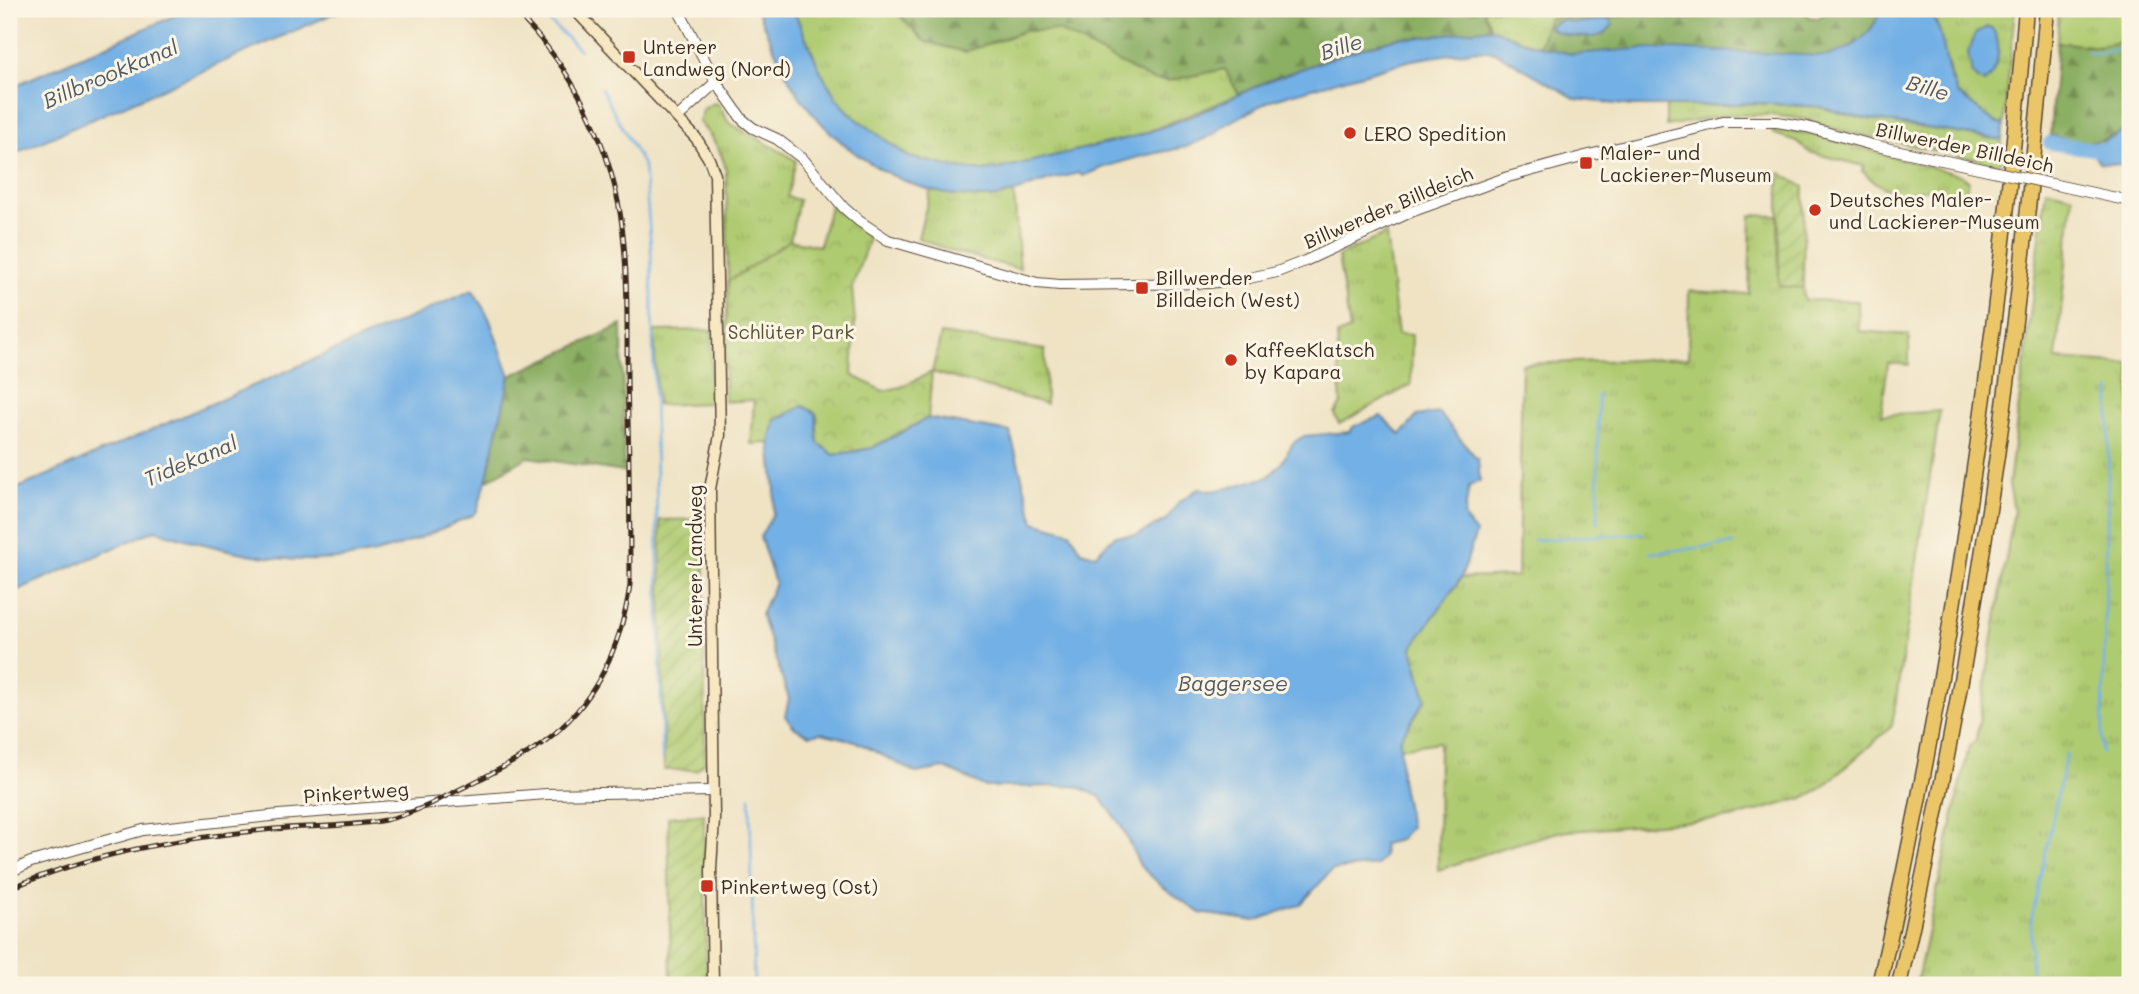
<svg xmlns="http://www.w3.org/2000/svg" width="2139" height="994" font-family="Mali,sans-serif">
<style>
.grass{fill:url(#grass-tufts);stroke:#757a48;stroke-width:2}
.forest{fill:url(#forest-firs);stroke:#636c40;stroke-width:2;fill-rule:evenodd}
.park{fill:url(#park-crowns);stroke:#757a48;stroke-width:2}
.garden{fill:url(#garden-furrows);stroke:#757a48;stroke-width:2}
.water{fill:#73b0e5;stroke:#576d82;stroke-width:2}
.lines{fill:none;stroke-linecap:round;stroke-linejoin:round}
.stream{stroke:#73b0e5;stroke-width:2.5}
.river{stroke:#73b0e5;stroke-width:14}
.tertiary-casing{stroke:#564637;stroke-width:12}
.secondary-casing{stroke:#564637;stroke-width:13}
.motorway-casing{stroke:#564637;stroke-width:17}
.tertiary{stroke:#fff;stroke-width:10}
.secondary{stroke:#f7e8c3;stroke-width:10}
.motorway{stroke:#ebc669;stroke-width:14}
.rail-casing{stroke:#3b2a1e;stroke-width:5}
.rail{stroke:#fcf5e5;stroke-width:2.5;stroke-dasharray:8;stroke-linecap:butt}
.tertiary-bridge-casing{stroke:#564637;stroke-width:12;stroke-linecap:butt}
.tertiary-bridge{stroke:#fff;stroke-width:10}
.poi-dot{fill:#c8321e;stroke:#fcf5e5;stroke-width:2.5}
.labels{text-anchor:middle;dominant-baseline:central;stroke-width:6;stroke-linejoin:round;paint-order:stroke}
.poi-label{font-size:19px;fill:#3b2a1e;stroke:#fcf5e5;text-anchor:start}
.street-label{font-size:19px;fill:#3b2a1e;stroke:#fcf5e5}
.park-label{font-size:19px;fill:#585233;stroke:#fcf5e5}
.water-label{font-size:21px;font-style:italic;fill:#4f5964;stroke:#fcf5e5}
</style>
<defs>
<pattern id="grass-tufts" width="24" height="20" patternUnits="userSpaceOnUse" patternTransform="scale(1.75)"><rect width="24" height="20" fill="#afcb71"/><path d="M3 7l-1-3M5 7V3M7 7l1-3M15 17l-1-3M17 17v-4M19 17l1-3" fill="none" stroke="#97ae61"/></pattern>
<pattern id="forest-firs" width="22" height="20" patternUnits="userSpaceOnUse" patternTransform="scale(1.75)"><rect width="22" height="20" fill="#8baf63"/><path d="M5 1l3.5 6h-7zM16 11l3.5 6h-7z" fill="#738f51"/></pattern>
<pattern id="park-crowns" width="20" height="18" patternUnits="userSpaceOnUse" patternTransform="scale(1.75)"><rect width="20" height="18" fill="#afcb71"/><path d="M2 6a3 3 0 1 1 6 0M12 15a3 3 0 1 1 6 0" fill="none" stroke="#97ae61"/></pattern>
<pattern id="garden-furrows" width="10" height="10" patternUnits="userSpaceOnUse" patternTransform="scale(1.75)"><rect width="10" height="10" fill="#afcb71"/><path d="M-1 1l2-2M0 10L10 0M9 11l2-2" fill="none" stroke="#97ae61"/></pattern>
</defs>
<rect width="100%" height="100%" fill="#fcf5e5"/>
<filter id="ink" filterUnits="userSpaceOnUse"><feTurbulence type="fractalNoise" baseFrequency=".0143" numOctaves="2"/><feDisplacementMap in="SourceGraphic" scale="14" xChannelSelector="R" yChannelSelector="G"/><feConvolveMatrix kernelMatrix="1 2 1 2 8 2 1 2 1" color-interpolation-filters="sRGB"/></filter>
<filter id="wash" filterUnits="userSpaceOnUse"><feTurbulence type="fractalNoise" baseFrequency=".00686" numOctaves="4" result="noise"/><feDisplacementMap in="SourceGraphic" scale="28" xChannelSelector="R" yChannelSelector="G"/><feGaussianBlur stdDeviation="1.57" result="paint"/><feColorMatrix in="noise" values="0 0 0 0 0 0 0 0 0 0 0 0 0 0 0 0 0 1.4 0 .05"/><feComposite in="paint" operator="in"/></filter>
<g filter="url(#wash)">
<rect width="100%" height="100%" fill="#efe3c4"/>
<path class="grass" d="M793,9H894L924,41L993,43L1024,31L1057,30L1167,81L1225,68L1239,95L1140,135L1082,150L999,169L983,171L957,168L909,157L853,116L837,99L821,72Z
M1483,9H1637V14L1609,17L1549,18L1539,46L1523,42L1491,28Z
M1929,9H2015L2004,124L1995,122L1957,93Z
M2059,9H2130V39L2098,47L2057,42Z
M714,103L719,105L729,123L786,154L796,161L787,197L799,200L790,240L728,282L726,169C721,149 712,137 699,122L703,109Z
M1754,103L1819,107L1856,117L2002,140L2001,165L1835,129L1804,119L1770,115H1727L1666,126V105L1697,106Z
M1775,128L1810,134L1960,175L1969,181L1966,190L1958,197C1940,187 1918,187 1901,197L1873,181L1862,171L1864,166L1809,152L1796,141L1772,133Z
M931,189C958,195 988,200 1014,192L1020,269L954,252L918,238Z
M2046,189L2073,196L2056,359L2130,364V985H1916L1969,746L1976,740L2014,510L2009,484Z
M1751,215L1778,216L1779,286L1803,288L1804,300L1858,301L1859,331L1909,335V365L1888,363L1881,415L1940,411L1892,726L1822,788L1803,798L1732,818L1558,832L1502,848L1438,870L1439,742L1399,748L1400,739L1426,699L1412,647L1461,578L1518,576L1522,364L1688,358L1689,291L1749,294Z
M1386,234L1398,334L1412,335L1411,385L1339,424L1335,414L1341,403L1337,335L1350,330L1338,256Z
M712,330L710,403L657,405L654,331Z
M941,334L1045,350L1046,404L932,372Z"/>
<path class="forest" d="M894,9H1483L1491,28L1415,38L1400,37L1343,54L1270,80L1239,95L1225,69L1167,81L1152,80L1057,30L1024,31L965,52L924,41Z
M1637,9H1803L1809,17L1818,18L1831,9H1889L1874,38L1834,63L1573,55L1539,46L1549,18L1609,17L1637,14ZM1610,19L1603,34L1584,37L1565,35L1555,22L1574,23Z
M2130,39V125C2123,134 2116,134 2106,138C2088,146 2069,140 2050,135L2057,42L2098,47Z
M622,325L624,472L528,457L486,481L510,376Z"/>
<path class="park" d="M831,203L869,238L852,288L855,322L852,375L883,391L901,387L932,372L928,418L872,448L834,455L818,443L816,414L803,407L775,420L770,443L751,444L754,400L724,402L728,282L790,240L819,246Z"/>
<path class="garden" d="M1779,172L1804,187L1803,288L1779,286Z
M704,519L705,762L696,770H664L660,520Z
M704,814L707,985H671L668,817Z"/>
<path class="water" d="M190,9H344L9,156V88Z
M756,9H793L821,72L837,99L853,116L909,157L957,168L983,171L999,169L1140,135L1197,114L1270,80L1343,54L1400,37L1415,38L1491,28L1528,43L1571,54L1649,48L1826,56C1853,50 1872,36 1881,9H1929L1940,32L1949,73L1957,93L1995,122L2004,124L2002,140L1856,117L1819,107L1795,105L1754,103L1697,106H1632L1576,99L1495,52L1477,50L1412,60L1291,94L1271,100L1223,126L1213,135L1186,147L1142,156L1104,167L1083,176L1078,173C1067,176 1057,178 1047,181C1026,187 1006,198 985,198C909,197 837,153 796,91C780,66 769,35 756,9Z
M1610,19L1613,24C1612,25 1606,33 1605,33C1594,41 1557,36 1548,26L1563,20L1574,23Z
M1987,27L1992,28C2003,44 1999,71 1984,83L1972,74L1968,53L1976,33Z
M2130,125V165L2100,163L2095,156L2096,146C2107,137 2121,136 2130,125Z
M473,290L489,318L510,376L486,481L477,511L473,515C446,527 420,539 393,548C313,574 232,554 155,530L9,594V492Z
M803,406L816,413L818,443L834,455L872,448L928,418L1010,432L1034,522L1070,532L1081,551L1095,555L1115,536L1138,535L1166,520L1179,502L1198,489L1214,491L1268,477L1281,464L1293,443L1304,436L1349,432L1354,426L1381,416L1401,435L1417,416L1439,413L1478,460L1480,481L1469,486L1464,518L1476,533L1461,578L1412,647L1426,699L1400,739L1401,779L1410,827L1399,840L1383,844L1384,856L1377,865L1332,870L1301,904L1255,921L1200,913L1163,887L1140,866L1121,825L1099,796L1076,786L986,787L945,768L916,773L855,741L821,733L809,735L795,728L785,716L789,699L761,614L775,583L760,537L773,514L775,490L770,443L775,420Z"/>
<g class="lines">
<path class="stream" d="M536,9L580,50
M2088,52L2100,53L2130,47
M601,88L644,167L651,247L662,759
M1598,523V395
M1533,540L1643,533
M1650,553L1734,544
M2102,753L2110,390
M750,797L754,985
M2031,985V922L2066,754"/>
<path class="river" d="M2050,143L2130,154"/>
</g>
</g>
<g filter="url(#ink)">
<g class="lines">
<g class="tertiary-casing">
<path id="tertiary" d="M678,9L716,82L742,119L753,128L777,139L803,159L844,208L859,221L888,240L1037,283L1060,285L1209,283L1249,278L1277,272L1305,261L1413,211L1508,177L1585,156L1723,122H1777L1807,127L1872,145L1988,170
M678,117L716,82
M2056,185L2130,201
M9,872L31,862L143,830L279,815L546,794L713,791"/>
</g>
<g class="secondary-casing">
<path id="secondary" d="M574,9L696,138L709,159L715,175L720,435L710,489L714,819L711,869L713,985"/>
</g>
<g class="motorway-casing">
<path id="motorway" d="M1879,985C1953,664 1998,337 2026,9
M1899,985C1973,664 2020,337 2047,9"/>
</g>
<use href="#tertiary" class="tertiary"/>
<use href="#secondary" class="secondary"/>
<use href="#motorway" class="motorway"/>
<g class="rail-casing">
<path id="rail" d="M9,889C94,852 182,838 274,829C309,826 345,827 380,821C398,818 415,811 431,804C468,784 510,767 544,742C595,704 621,647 630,585C630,516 629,447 627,378C627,330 628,281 623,234C614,150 574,66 512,9"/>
</g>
<use href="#rail" class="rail"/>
<g class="tertiary-bridge-casing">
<path id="tertiary-bridge" d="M1988,170L2056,185"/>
</g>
<use href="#tertiary-bridge" class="tertiary-bridge"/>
</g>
</g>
<g class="poi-dot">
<rect x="622" y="50" width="14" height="14" rx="3.5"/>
<circle cx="1350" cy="133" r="7"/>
<rect x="1579" y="156" width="14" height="14" rx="3.5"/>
<circle cx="1815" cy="210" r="7"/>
<rect x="1135" y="281" width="14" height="14" rx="3.5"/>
<circle cx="1231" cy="360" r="7"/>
<rect x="700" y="879" width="14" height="14" rx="3.5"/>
</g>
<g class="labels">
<g class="poi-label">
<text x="643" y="46">Unterer<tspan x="643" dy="22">Landweg (Nord)</tspan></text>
<text x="1364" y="133">LERO Spedition</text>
<text x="1600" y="152">Maler- und<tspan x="1600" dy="22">Lackierer-Museum</tspan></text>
<text x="1829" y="199">Deutsches Maler-<tspan x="1829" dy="22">und Lackierer-Museum</tspan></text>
<text x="1156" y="277">Billwerder<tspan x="1156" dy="22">Billdeich (West)</tspan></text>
<text x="1245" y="349">KaffeeKlatsch<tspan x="1245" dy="22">by Kapara</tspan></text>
<text x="721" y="886">Pinkertweg (Ost)</text>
</g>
<g class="street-label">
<text transform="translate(1965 147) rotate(12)">Billwerder Billdeich</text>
<text transform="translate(1388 207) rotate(-23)">Billwerder Billdeich</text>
<text transform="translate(694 566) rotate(-90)">Unterer Landweg</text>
<text transform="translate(356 792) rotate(-4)">Pinkertweg</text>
</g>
<g class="park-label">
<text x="791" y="331">Schlüter Park</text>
</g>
<g class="water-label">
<text transform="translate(1341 46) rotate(-17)">Bille</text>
<text transform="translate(110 73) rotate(-23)">Billbrookkanal</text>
<text transform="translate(1928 87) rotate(17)">Bille</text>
<text transform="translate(190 460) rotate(-23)">Tidekanal</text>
<text x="1233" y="682">Baggersee</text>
</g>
</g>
<rect width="2139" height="994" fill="none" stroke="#fcf5e5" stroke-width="35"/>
</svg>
